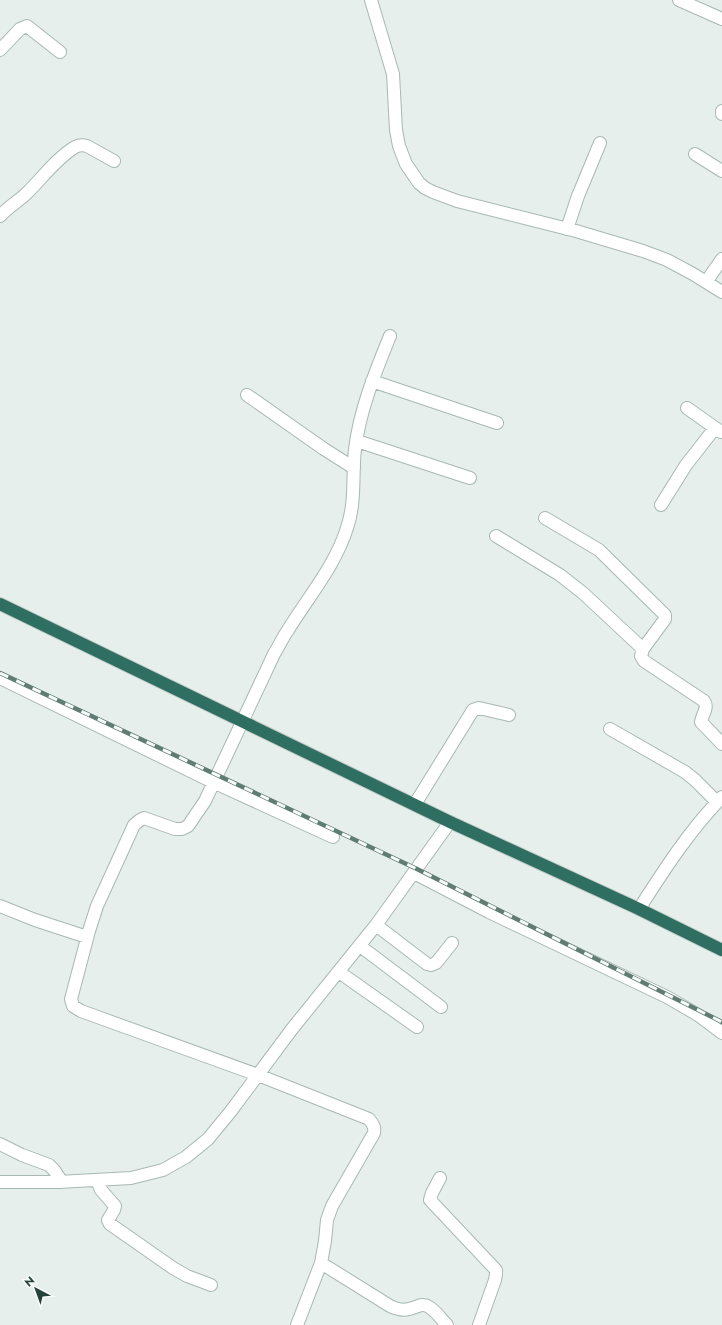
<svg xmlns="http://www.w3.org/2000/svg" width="722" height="1325" font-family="Jost,sans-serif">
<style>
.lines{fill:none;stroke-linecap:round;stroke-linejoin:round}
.minor-casing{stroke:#a8b8b2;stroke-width:14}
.highway-casing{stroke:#c2cac8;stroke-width:14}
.minor{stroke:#fff;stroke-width:12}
.highway{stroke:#2f6f62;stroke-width:12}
.rail-casing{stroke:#5f7d75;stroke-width:4.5}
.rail{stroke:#f7fbf9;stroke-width:3;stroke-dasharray:9;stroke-linecap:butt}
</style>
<rect width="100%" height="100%" fill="#e6efeb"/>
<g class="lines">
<g class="minor-casing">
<path id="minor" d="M371,0L393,74L396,130L399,146L406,164L419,183L425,188L433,192L457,201L576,231L643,251L667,260L693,274L722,292
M679,0L722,19
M0,50L20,29L27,26L60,52
M722,111V114
M695,154L722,171
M0,216C8,207 19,201 28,192C43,177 57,158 75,147C79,145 83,145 87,146L114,161
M567,229L578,196L600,143
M706,282L722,259
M390,336C375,373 360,409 355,449C352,475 356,502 347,528C335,566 309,596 288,630C283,637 279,646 274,654L205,801L188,826L182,829H175L144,818L140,820L134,825L97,906L89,931L71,999L73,1006L81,1011L258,1075L369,1119C373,1124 375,1127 374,1133L332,1206L327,1220L325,1241L321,1263L390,1306C396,1309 402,1311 409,1309C416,1308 422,1302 429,1307C436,1311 441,1319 447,1325
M372,381L497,423
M247,395L324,449L354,468
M687,408L721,432
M357,441L470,478
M661,505L686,465L715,428
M545,518L599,550L665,615V619L643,649
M496,536L560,575L583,593L643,649L641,656L644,661L704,701C709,708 702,714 701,722L722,744
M0,678L213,782L333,837
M610,729L685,772L695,780L717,802
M415,804L473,710L479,708L509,715
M414,873L489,912L667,997L698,1015L722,1033
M0,906L35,920L87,937
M639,909C664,870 689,831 722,797
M376,925L427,964L431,965L436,963L452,943
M360,946L441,1007
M339,972L417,1027
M0,1144L22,1155L49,1165L54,1170L62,1182
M440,1178L432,1193L430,1200L496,1270V1274L495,1280L479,1325
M97,1180L101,1190L115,1206L114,1210L108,1220L110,1224L173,1268L187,1276L211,1285
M0,1182H58L131,1178L163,1170L186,1157L208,1139L231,1111L292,1029L376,925L450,822
M297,1325L321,1263"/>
</g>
<g class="highway-casing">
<path id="highway" d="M0,604L450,822L639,909L722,950"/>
</g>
<use href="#minor" class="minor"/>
<use href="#highway" class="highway"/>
<g class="rail-casing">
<path id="rail" d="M0,673L417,869L722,1022"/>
</g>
<use href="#rail" class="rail"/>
</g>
<g transform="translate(36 1289) rotate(319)" stroke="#f7fbf9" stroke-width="3" paint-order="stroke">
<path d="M0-3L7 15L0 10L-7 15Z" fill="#24423a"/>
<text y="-6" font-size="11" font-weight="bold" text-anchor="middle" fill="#24423a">N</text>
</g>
</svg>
